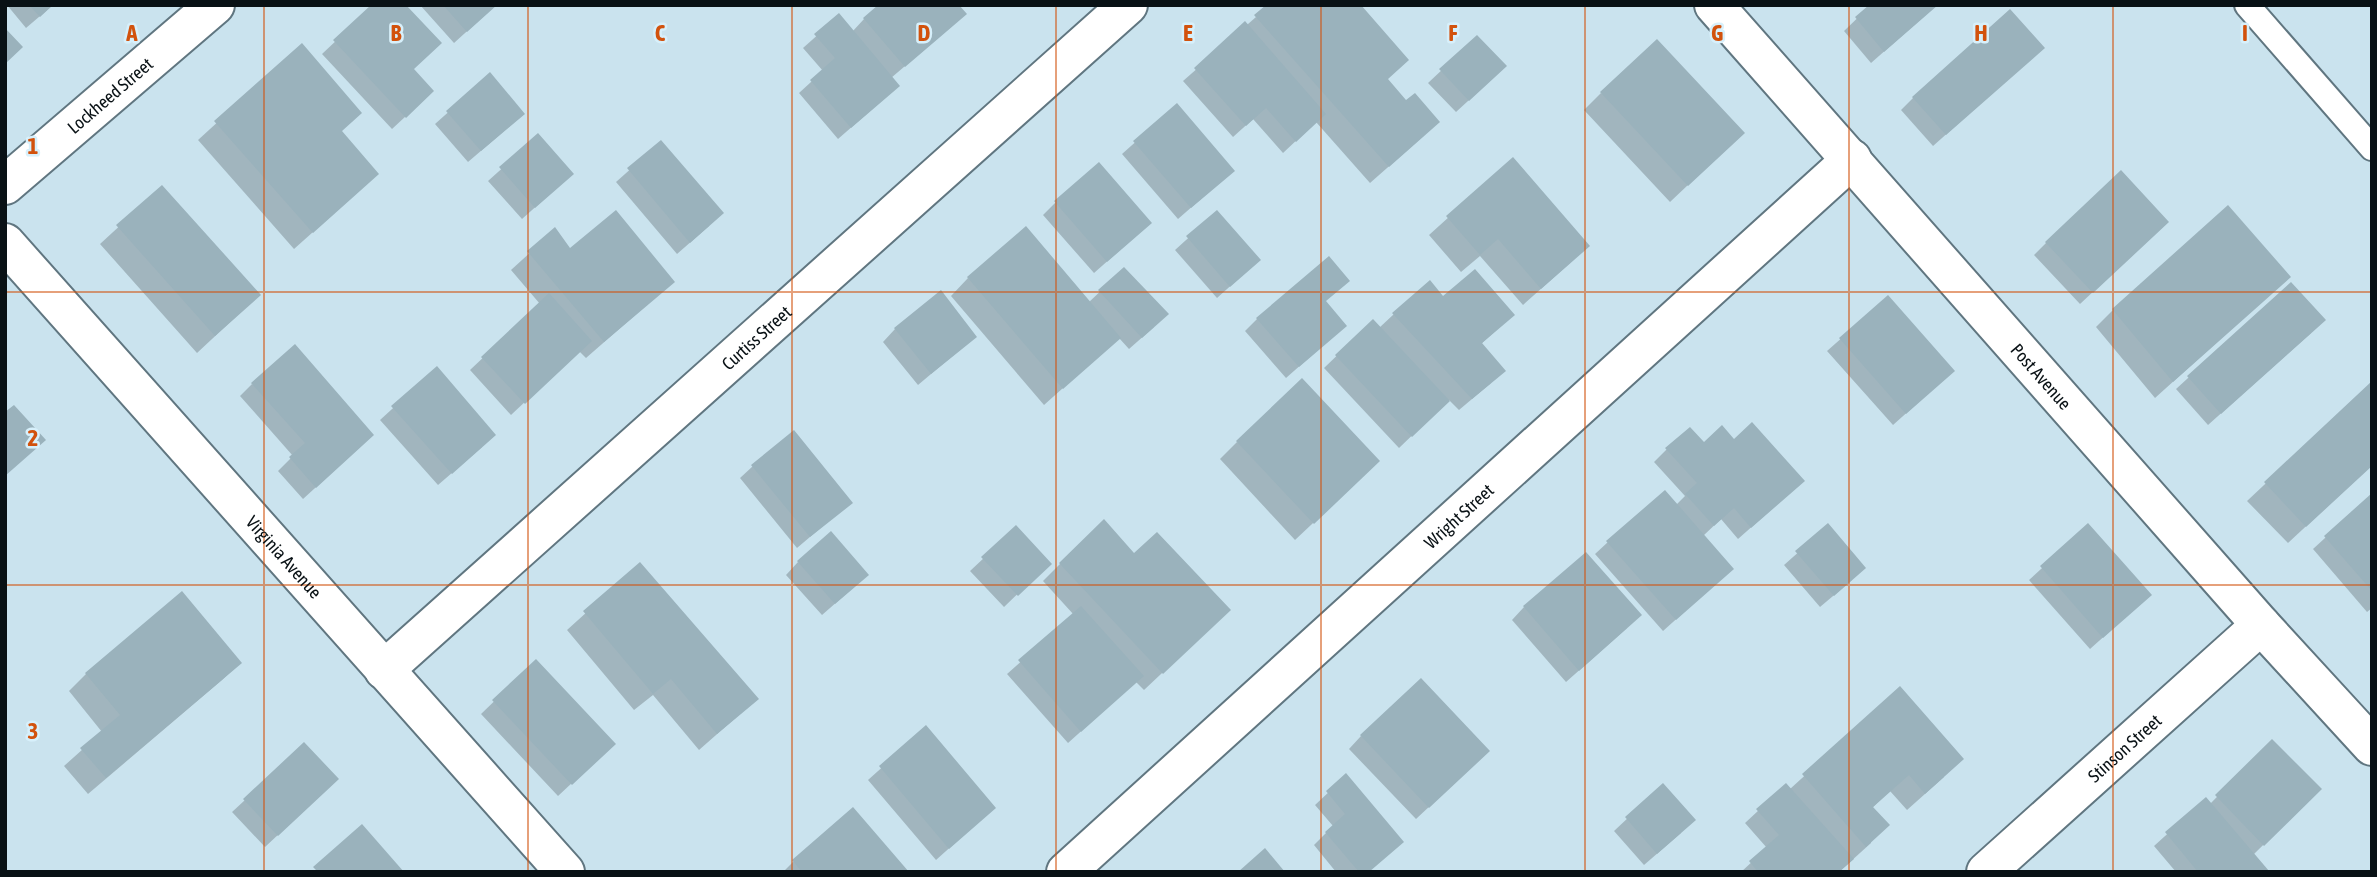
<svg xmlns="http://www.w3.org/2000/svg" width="2377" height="877" font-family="'Asap Condensed',sans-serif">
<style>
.shadow{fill:#0003}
.building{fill:#9ab2bc}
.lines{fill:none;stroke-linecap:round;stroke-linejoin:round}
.service-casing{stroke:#607680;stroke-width:28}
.minor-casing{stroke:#607680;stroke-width:42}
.service{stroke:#fff;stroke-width:24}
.minor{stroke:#fff;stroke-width:38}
.grid{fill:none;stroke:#d2520d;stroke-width:2;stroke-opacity:0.55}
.labels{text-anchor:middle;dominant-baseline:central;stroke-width:5;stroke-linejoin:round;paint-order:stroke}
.street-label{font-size:18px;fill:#091115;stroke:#d7f0fb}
.grid-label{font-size:23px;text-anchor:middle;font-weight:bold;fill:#d2520d;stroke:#d7f0fb;stroke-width:5;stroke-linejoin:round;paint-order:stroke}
</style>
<rect width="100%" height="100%" fill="#cae3ee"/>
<path class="shadow" d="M7,5H53L26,28Z
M374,5L412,70L419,104L392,129L322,54Z
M420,5H496L454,43Z
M1871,5H1937L1871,63L1844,31Z
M839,16L852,32L864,19L952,26L891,78L885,98L838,139L799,93L823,71L803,48Z
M1256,17L1387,80L1420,139L1370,183L1316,122L1283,153L1253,119L1233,137L1183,81Z
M1477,37L1492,79L1456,112L1428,83Z
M302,45L359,191L294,249L198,140Z
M2030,60L1933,146L1901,110L1913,98Z
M490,75L510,126L468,162L435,124Z
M1601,93L1725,150L1670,202L1584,110Z
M1177,105L1233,171L1178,219L1122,154Z
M538,136L559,186L522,219L488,181Z
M661,142L709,226L677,254L616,182Z
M1512,160L1570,263L1523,305L1480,256L1461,272L1429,235Z
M162,187L241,312L197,353L100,244Z
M1056,202L1137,235L1094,273L1043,215Z
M1217,212L1246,272L1217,298L1175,250Z
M555,230L569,250L673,282L586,358L579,351L511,415L470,370L540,304L511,270Z
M2155,234L2080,304L2034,255L2046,243Z
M1124,269L1154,327L1129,349L1119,338L1044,405L951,296L968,278L1088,303Z
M2289,277L2155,398L2096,327L2113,310Z
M2291,284L2311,333L2208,425L2176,389Z
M1443,298L1513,315L1481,344L1491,383L1459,410L1449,400L1399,448L1324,368L1373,321L1379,328L1394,314Z
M1887,298L1940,383L1893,425L1827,351Z
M1325,302L1345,326L1286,378L1245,331L1257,319Z
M895,329L975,337L918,385L883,342Z
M437,368L482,447L438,485L380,420Z
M252,384L360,447L303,499L278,471L293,456L240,396Z
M2372,384V465L2288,543L2247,501Z
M1237,442L1361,478L1295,540L1220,459Z
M1704,445L1790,493L1738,539L1721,519L1703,536L1732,569L1663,631L1595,554L1608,542L1676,505L1685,496L1654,462L1667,449Z
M753,466L850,503L797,548L740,478Z
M2372,495V608L2367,612L2313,549Z
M1828,526L1852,580L1820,607L1784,565Z
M2088,526L2137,607L2090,649L2029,580Z
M1016,528L1049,564L1004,607L970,571Z
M1134,556L1211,627L1144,690L1136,682L1068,743L1007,674L1074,615L1043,581L1060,564Z
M798,562L854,587L822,615L786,575Z
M640,564L757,699L699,750L653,695L634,710L567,630Z
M1524,607L1627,628L1566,682L1512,620Z
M536,661L601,756L558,796L481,714Z
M240,663L222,680L88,794L64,766L102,732L69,691L86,674Z
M1900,689L1944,777L1907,810L1890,791L1872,808L1871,843L1839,872H1741L1767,848L1745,823L1786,785L1790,789Z
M926,728L994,808L936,860L868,780Z
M1361,736L1475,764L1416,819L1349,749Z
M2272,741L2320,789L2253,855L2265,872H2176L2154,846L2206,799L2210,804Z
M1346,776L1368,872H1336L1314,845L1333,826L1315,805Z
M1662,786L1681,833L1644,865L1614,831Z
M325,791L265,847L232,812L245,800Z
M852,810L907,872H783L793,862Z"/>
<path class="building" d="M29,5H53L40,17Z
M371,5H406L442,43L414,69L434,91L406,118L333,40Z
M443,5H497L467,32Z
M878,5H959L967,14L905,67L863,18Z
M1266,5H1361L1409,60L1388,79L1406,100L1415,93L1440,122L1389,167L1254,15Z
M1869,5H1938L1884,52L1855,17Z
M2010,9L2045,48L1946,135L1912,97Z
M839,13L900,86L851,128L810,80L835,58L814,34Z
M1245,21L1326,114L1296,142L1266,108L1246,126L1194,68Z
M5,28L23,47L5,64Z
M1477,35L1507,66L1469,101L1439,69Z
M1657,39L1745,133L1688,186L1600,92Z
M302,43L362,113L342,131L379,174L313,233L214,121Z
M490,72L525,114L481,151L446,111Z
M1177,103L1235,171L1191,208L1133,141Z
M538,133L574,174L535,208L499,167Z
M661,140L724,213L690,243L627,168Z
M1513,157L1590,246L1541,289L1498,239L1480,255L1446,216Z
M1099,162L1152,223L1107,262L1054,201Z
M2121,170L2169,222L2093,293L2045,242Z
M162,185L261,295L215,336L116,225Z
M2228,205L2291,277L2173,382L2112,309Z
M616,210L675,282L604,342L527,251L555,227L570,248Z
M1217,210L1261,260L1230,287L1186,236Z
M1026,226L1121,338L1063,389L967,277Z
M1329,256L1350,281L1326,301L1347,326L1299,367L1256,318Z
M1124,267L1169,314L1142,338L1098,290Z
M1475,269L1515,315L1482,343L1506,371L1472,399L1392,313L1430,280L1443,296Z
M2291,282L2326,320L2221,414L2187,376Z
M941,290L977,337L931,374L894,328Z
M549,293L592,341L525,404L481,357Z
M1888,295L1955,371L1906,414L1839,338Z
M1373,319L1450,401L1412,437L1335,355Z
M295,344L374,435L316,488L289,457L305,443L251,383Z
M437,366L496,435L452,474L391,406Z
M1302,378L1380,461L1314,524L1236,441Z
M2372,381V466L2306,527L2264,482Z
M14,405L46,440L5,476V412Z
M1752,422L1805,481L1751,528L1734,508L1714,526L1685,494L1697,483L1665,448L1690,427L1704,442L1722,425L1734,439Z
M794,430L853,503L810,537L751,465Z
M1665,490L1734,569L1676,620L1606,541Z
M2372,493V591L2324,536Z
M1104,519L1134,553L1157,532L1231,610L1163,674L1059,563Z
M1828,523L1866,568L1834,596L1795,551Z
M2088,523L2152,595L2103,638L2040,566Z
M1016,525L1052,564L1018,596L981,557Z
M831,531L869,575L835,604L797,561Z
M1586,552L1642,615L1579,671L1523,606Z
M640,562L759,699L717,734L671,679L653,694L583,611Z
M182,591L242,663L106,778L80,748L120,715L85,673Z
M1081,606L1144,676L1081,732L1018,660Z
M536,659L616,744L572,785L492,700Z
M1421,678L1490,751L1429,808L1360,735Z
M1900,686L1964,759L1925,794L1909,775L1873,807L1890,825L1866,847L1802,774Z
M926,725L996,808L949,849L879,766Z
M2272,739L2322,789L2264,846L2215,795Z
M304,742L339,779L278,836L243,799Z
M1346,773L1404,842L1369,872H1359L1325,832L1345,814L1326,791Z
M1663,783L1696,820L1657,854L1625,817Z
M1786,783L1854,859L1839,872H1758L1749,861L1779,835L1756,809Z
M2206,797L2269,871L2267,872H2198L2165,832Z
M853,807L909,872H802L792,860Z
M362,824L404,872H318L313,867Z
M1265,848L1285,872H1238Z"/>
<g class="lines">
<g class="service-casing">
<path id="service" d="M2247,5L2372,148"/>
</g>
<g class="minor-casing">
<g id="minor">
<path id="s1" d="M1714,5L2261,625L2372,746"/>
<path id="s2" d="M5,185L215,5"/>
<path id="s3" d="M5,243L565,872"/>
<path id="s4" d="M384,670L1128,5"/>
<path id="s5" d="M1066,872L1852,159"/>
<path id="s6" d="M1986,872L2261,625"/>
</g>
</g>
<use href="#service" class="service"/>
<use href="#minor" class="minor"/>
</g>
<path class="grid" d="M264,5V872M528,5V872M792,5V872M1056,5V872M1321,5V872M1585,5V872M1849,5V872M2113,5V872M5,292H2372M5,585H2372"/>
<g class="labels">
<g class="street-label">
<text stroke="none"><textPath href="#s2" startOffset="138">Lockheed Street</textPath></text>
<text stroke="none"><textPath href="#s4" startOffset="499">Curtiss Street</textPath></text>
<text stroke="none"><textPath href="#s1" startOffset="495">Post Avenue</textPath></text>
<text stroke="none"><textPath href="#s5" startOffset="530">Wright Street</textPath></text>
<text stroke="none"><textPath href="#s3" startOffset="420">Virginia Avenue</textPath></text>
<text stroke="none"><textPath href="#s6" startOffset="186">Stinson Street</textPath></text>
</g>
</g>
<g class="grid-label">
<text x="132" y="41">A</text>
<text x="396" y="41">B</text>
<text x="660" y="41">C</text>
<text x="924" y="41">D</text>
<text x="1188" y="41">E</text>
<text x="1453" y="41">F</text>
<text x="1717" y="41">G</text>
<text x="1981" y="41">H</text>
<text x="2245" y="41">I</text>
<text x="33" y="154">1</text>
<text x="33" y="446">2</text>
<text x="33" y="739">3</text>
</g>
<rect width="2377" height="877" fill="none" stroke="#091115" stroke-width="14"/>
</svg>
